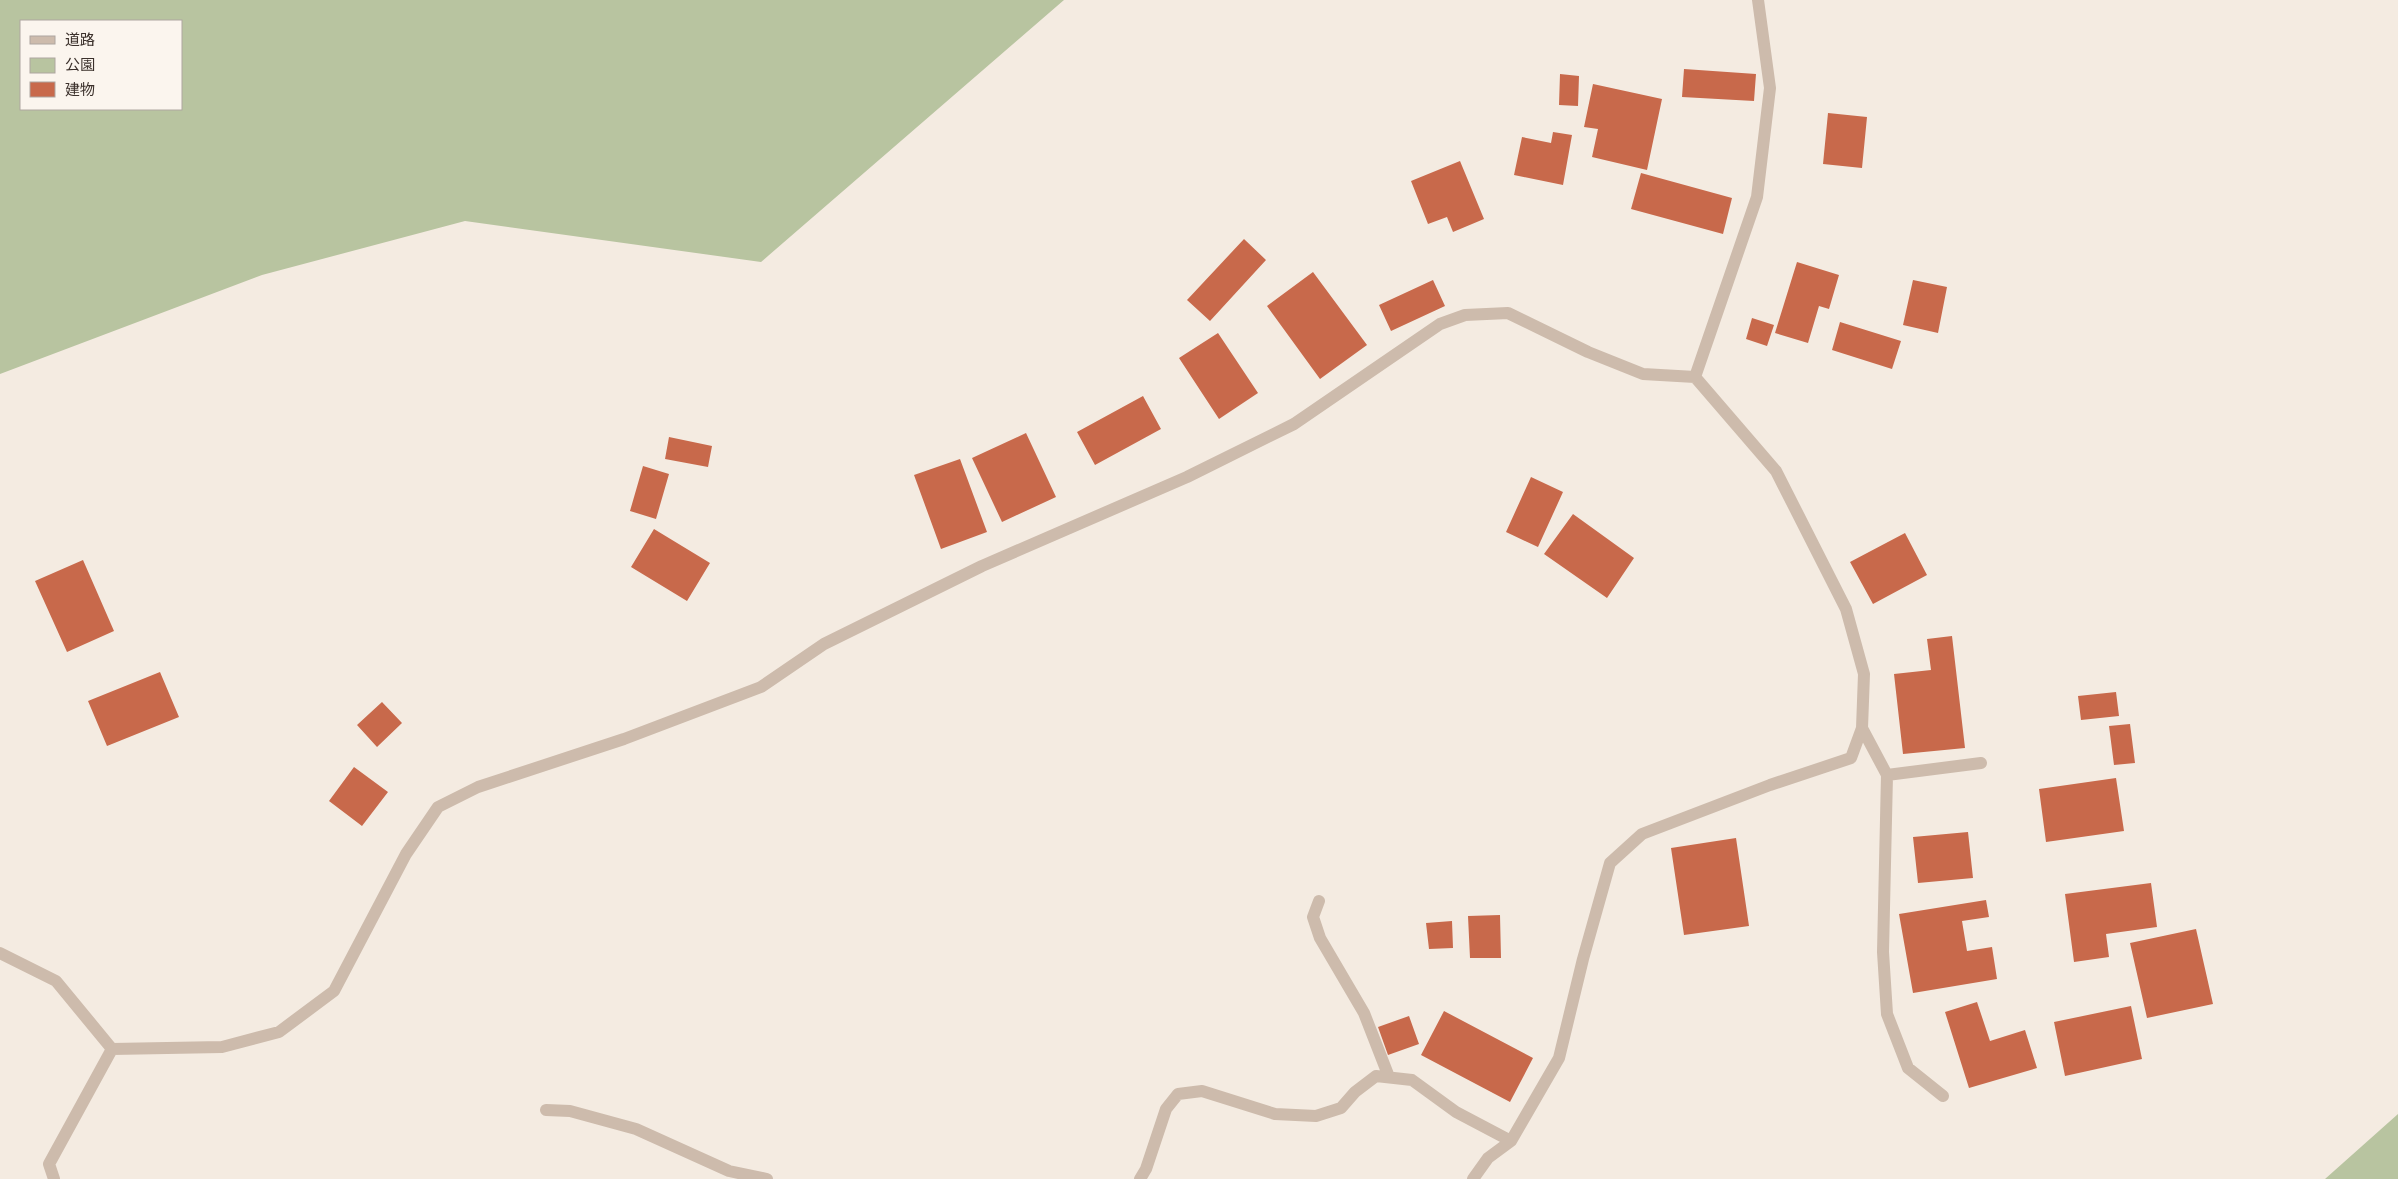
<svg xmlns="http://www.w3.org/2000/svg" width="2398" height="1179" font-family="Signika,'Noto Sans JP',sans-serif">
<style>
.green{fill:#b8c4a0;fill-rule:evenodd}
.building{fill:#c8694b}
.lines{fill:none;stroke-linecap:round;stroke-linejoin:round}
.minor{stroke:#cdbbac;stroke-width:12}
</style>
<rect width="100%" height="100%" fill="#f4ebe1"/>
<path class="green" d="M0,0H1064L761,262L465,221L262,275L0,374ZM181,21V109H21V21Z
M2398,1114V1179H2325Z"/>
<path class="building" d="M1684,69L1756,74L1754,101L1682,97Z
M1560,74L1579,76L1578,106L1559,105Z
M1593,84L1662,99L1647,170L1592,157L1598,129L1584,127Z
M1828,113L1867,117L1862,168L1823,164Z
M1553,132L1572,135L1563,185L1514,175L1522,137L1551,143Z
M1460,161L1484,219L1453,232L1447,217L1428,224L1411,181Z
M1641,173L1732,198L1723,234L1631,209Z
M1244,239L1266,260L1210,321L1187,300Z
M1797,262L1839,275L1829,309L1819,306L1808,343L1775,333Z
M1313,272L1367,345L1320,379L1267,306Z
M1433,280L1445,306L1391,331L1379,305Z
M1913,280L1947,287L1938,333L1903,325Z
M1752,318L1774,325L1767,346L1746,339Z
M1840,322L1901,341L1892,369L1832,350Z
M1218,333L1258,393L1219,419L1179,358Z
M1143,396L1161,429L1095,465L1077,432Z
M1026,433L1056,497L1002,522L972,458Z
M669,437L712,446L708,467L665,459Z
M960,459L987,532L941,549L914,475Z
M643,466L669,474L656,519L630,511Z
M1531,477L1563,492L1538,547L1506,532Z
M1573,514L1634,558L1607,598L1544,554Z
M654,529L710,563L687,601L631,567Z
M1905,533L1927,575L1873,604L1850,562Z
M83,560L114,631L67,652L35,581Z
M1952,636L1965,748L1903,754L1894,674L1931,670L1927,639Z
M160,672L179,717L107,746L88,701Z
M2116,692L2119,716L2081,720L2078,696Z
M382,702L402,723L377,747L357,725Z
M2130,724L2135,763L2114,765L2109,726Z
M354,767L388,792L362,826L329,801Z
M2116,778L2124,831L2046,842L2039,789Z
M1968,832L1973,878L1918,883L1913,837Z
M1736,838L1749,926L1684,935L1671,848Z
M2151,883L2157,927L2106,934L2109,957L2074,962L2065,894Z
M1986,900L1989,917L1962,921L1967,951L1992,947L1997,979L1913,993L1899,914Z
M1500,915L1501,958H1470L1468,916Z
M1452,921L1453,948L1429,949L1426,923Z
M2196,929L2213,1004L2147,1018L2130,943Z
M1977,1002L1990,1041L2025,1030L2037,1068L1969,1088L1945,1012Z
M2131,1006L2142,1059L2065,1076L2054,1022Z
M1444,1011L1533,1058L1510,1102L1421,1055Z
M1409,1016L1419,1044L1388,1055L1378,1027Z"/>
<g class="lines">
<path class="minor" d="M1695,377L1757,197L1770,88L1758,0
M1862,728L1887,775L1883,952L1887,1014L1908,1068L1943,1096
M1887,775L1981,763
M1319,901L1313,917L1320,938L1364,1013L1389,1077
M0,953L56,981L112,1049
M112,1049L222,1047L279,1032L334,991L406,854L438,807L478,787L624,739L761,687L824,644L982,566L1187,477L1294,424L1440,324L1465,315L1508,313L1588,352L1643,374L1695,377L1776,471L1846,609L1864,674L1862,728L1851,758L1770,785L1642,834L1610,863L1583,959L1559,1058L1511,1141L1488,1158L1473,1179
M546,1110L570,1111L636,1129L729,1171L767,1179
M54,1179L49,1164L112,1049
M1140,1179L1146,1169L1166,1109L1178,1094L1202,1091L1275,1114L1316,1116L1341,1108L1355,1092L1376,1076L1412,1080L1456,1112L1511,1141"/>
</g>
<rect x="20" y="20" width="162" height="90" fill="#fbf5ee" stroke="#aea6a0"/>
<rect x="30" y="36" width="25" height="8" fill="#cdbbac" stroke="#aea6a0"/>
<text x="65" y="45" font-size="15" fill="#3b302b">道路</text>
<rect x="30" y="58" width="25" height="15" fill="#b8c4a0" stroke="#aea6a0"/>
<text x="65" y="70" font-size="15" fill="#3b302b">公園</text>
<rect x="30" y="82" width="25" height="15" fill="#c8694b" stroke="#aea6a0"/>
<text x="65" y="95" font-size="15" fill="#3b302b">建物</text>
</svg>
